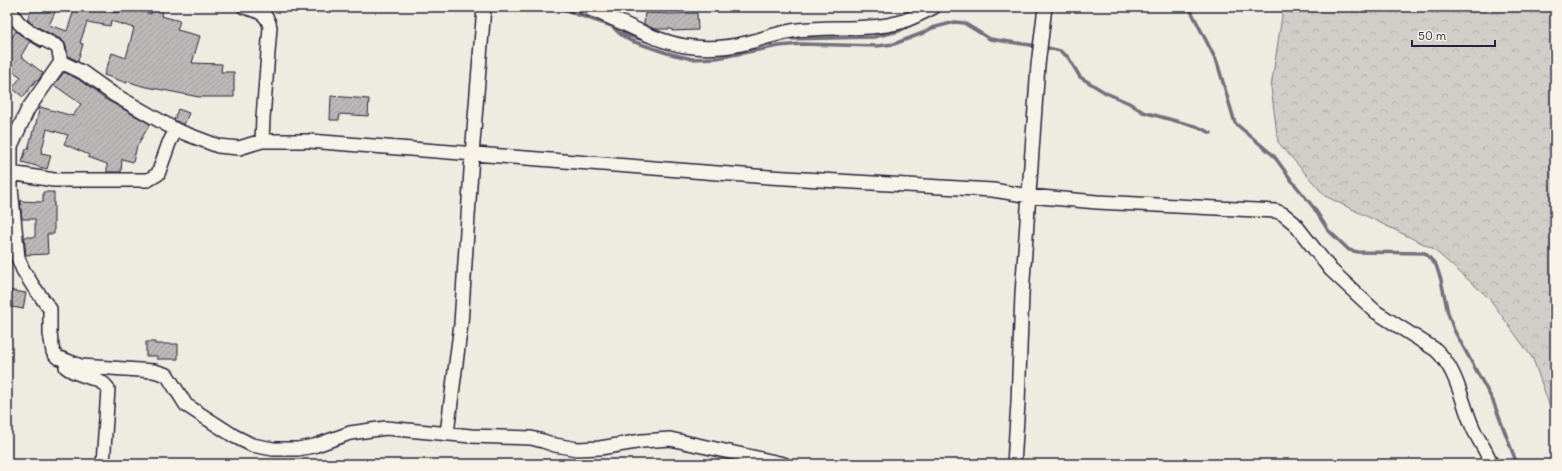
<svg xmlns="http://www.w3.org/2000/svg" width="1562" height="471" font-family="Delius,sans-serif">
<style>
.forest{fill:url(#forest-crowns);stroke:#7a7882}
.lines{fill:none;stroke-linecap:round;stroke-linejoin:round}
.stream{stroke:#716f7b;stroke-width:3.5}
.building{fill:url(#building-hatch);stroke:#22223b}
.minor-casing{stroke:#22223b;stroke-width:16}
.minor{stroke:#f7f3e8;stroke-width:13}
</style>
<defs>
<pattern id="forest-crowns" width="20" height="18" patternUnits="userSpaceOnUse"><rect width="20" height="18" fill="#d1cdc9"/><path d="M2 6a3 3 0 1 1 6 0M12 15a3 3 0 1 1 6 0" fill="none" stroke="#b3b0ae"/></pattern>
<pattern id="building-hatch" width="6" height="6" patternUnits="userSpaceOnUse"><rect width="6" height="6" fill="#bbb8b7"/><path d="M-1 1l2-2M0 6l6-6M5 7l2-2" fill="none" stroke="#a09e9e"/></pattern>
</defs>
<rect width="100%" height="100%" fill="#eeebe1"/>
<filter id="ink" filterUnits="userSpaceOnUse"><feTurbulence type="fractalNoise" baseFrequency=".025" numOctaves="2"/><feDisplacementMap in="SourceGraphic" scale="8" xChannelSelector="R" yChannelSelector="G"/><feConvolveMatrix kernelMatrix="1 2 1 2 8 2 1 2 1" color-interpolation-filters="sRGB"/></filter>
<g filter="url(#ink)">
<path class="forest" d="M1281,7H1555V421L1533,359L1489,298L1432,248L1325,196L1278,142L1271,87L1282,16Z"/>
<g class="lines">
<path class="stream" d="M555,7L612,26L619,33L648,41
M1189,7L1217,62L1235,123L1274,156L1292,181L1314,208L1328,230L1349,250L1358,252L1425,253L1436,265L1441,280L1448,313L1454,330L1493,401L1517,464
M935,13L948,7
M619,33L629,40L667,53L692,59L717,58L779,46L801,44L877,46L894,44L923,33L932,28L955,22L964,23L990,39L1037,46
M767,44L788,39L874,37L899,31L910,25
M1044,47L1060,51L1068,57L1080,77L1106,93L1129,103L1143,112L1198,127L1211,133"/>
</g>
<path class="building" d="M34,7H49L56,10L49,25L67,31L75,7H84L117,13L118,7H126L151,14L152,7L163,9L161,16L180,21L177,30L200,36L192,63L222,64L221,72H234V97H199L142,86L127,81V83L104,75L112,53L126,58L134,28L111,21L110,26L87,22L80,43L83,44L78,61L68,56L66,45L62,40L34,25L27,19Z
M645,13L671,14L697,13L698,30L672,31V29H654L644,24Z
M16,31L26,39L42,47L41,48L30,41L21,56L43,73L38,81L36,80L33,84L23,97L12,88L21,77L7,67V45Z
M64,72L78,79L105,99L150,124L137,146L133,162L122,159L121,172H107V164L88,157L89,155L64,144L68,135L47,129L41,153L51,155L47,169L22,162L26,149H28L33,131H34L40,107L73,116L81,104L54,85Z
M331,96L369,99L368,116L340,114L339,120H330Z
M178,109L189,113L184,125L174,120Z
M43,192H54V234H47L48,254L26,255L24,237H35V219H22L20,201L43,202Z
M7,290L26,293L23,309L7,306Z
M146,342H155V344H178V359H157V356H146Z"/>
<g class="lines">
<g class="minor-casing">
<path id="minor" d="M244,7C257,11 267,12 270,27L263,118L262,141
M584,7C618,18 649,40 685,46C705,49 726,48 746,43C763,39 780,32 798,30C833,26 868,31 901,22C913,18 924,12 934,7
M7,9H11C16,29 41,37 58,47L61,62L28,109L11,146L7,145
M61,62L82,72L113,94L176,130L218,146L239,148L262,141H309L769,177L993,190L1029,196L1097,202L1276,211L1283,214L1294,223L1331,270L1376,312L1436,350C1458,371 1461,401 1473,428C1478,440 1487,451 1491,464
M11,146V188L18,258L23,270L33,286L50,309V334L53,352L57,357L81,366L154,371L167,375L186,405L234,436L252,445L273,449H298L314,446L350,433L386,428L471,436L531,438L543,441L555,445L577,449L600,448L642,441L670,439L784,464
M11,173L54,180H148L158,174L169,143L176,130
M66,367C77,377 103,377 108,389L103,464
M447,433L461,324L472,155L484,7
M1014,464L1018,403L1022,294L1038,65L1045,7"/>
</g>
<use href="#minor" class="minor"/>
</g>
</g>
<rect width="1562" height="471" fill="none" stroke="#f7f3e8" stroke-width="24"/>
<rect x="12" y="12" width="1538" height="447" fill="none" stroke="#22223b" stroke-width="1.5" filter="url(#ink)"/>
<path d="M1412 40v6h83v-6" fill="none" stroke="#22223b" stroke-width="2"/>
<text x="1418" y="40" font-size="12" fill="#22223b" stroke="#f7f3e8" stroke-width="3" paint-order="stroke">50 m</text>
</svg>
